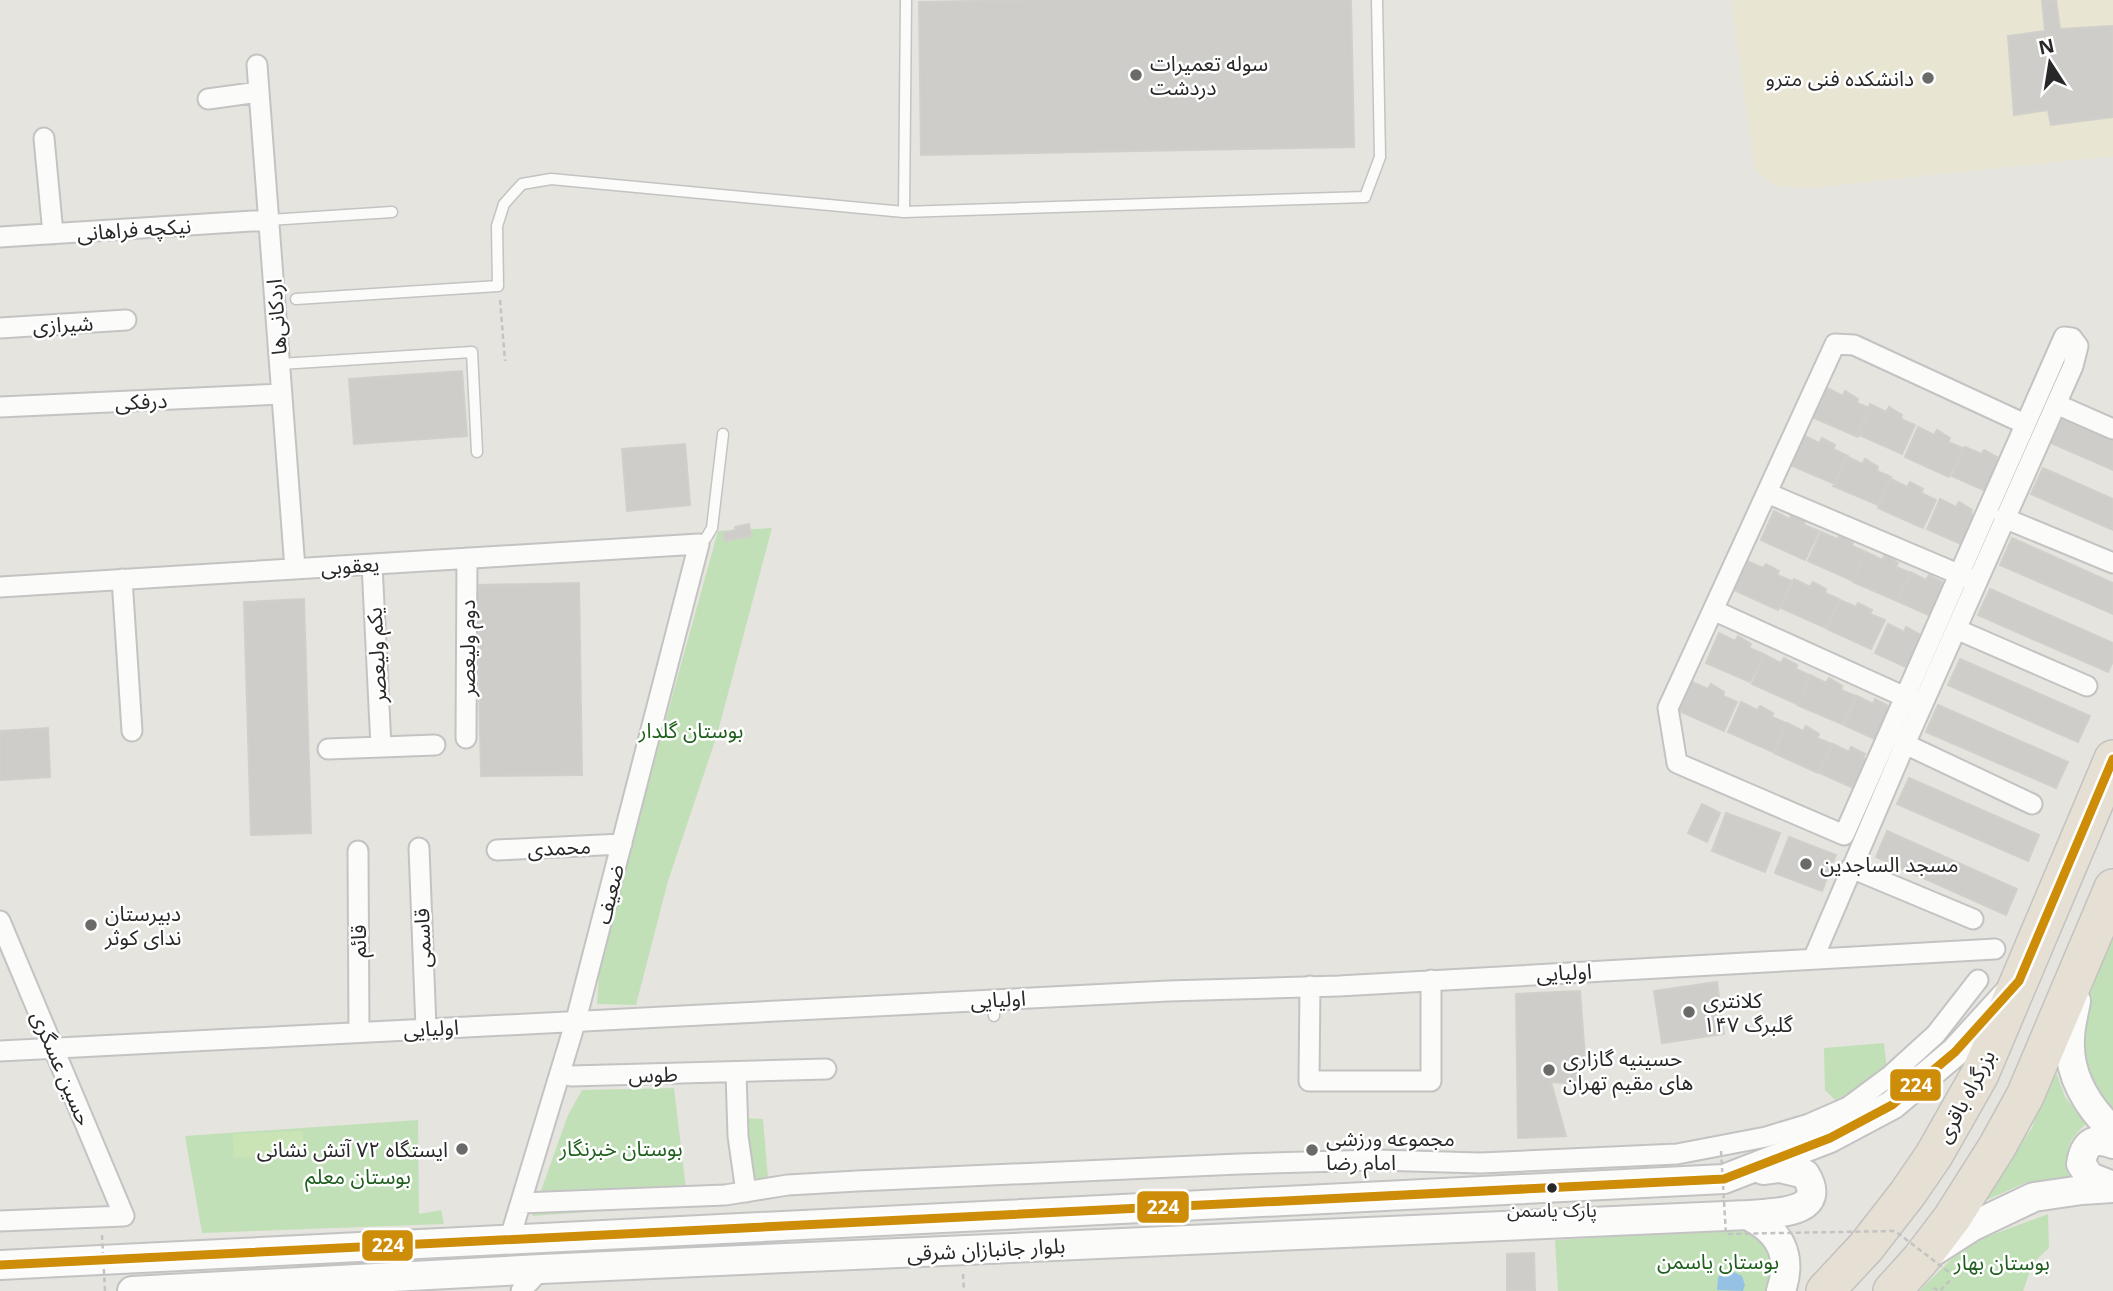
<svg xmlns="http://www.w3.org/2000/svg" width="2113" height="1291" font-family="'Open Sans','Noto Sans Arabic',sans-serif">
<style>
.education{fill:#e8e5d3}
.green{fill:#c2e0b8}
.pitch{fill:#cae4b6}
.water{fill:#95c1e4}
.building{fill:#cfcdc9;stroke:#d1cfca;stroke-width:2}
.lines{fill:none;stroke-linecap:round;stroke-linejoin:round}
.lane-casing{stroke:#c4c3c3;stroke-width:13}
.street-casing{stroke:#c4c3c3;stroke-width:23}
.secondary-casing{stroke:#c4c3c3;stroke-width:32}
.highway-casing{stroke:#c3c2c0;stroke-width:40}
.path{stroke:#c4c3c3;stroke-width:2.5;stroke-dasharray:5 3.5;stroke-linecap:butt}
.lane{stroke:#fbfbfa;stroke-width:10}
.street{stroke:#fbfbfa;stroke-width:19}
.secondary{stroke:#fbfbfa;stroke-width:28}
.highway{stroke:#e6dfd3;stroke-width:37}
.path-bridge{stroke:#c4c3c3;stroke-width:2.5;stroke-dasharray:5 3.5;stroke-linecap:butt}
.bus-1-casing{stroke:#fff;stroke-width:14}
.bus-1{stroke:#ce8d08;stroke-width:9}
.poi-dot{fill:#6a6a68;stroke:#fff;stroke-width:2.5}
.bus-dot{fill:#282828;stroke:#fff;stroke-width:2.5}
.labels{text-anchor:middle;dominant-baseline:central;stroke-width:5;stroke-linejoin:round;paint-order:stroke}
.bus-label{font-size:19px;fill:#282828;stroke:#fff}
.poi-label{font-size:21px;fill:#282828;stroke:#fff;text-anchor:start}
.street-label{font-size:21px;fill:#282828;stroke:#fff}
.park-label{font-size:21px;fill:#1f5f1d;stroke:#fff}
.line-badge{stroke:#fff;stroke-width:2.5}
.badge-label{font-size:19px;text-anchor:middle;font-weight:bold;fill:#fff}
</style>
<rect width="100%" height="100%" fill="#e6e4de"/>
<path class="education" d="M1731,0H2113V156L1811,188L1777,186L1755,170Z"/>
<path class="green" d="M772,528L717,735L668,881L636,1005L597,1004L600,957L718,531Z
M2113,909V1114L2090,1084L2078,1038L2088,962Z
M1884,1043L1887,1070L1836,1101L1825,1090L1824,1048Z
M2053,1063L2065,1097L2086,1124C2065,1143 2066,1151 2069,1179L2025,1183L1980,1203L2032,1128Z
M674,1088L688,1205L532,1216L568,1115L582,1090Z
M742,1118L763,1119L768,1178H749Z
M418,1120L419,1214L441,1210L444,1224L202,1233L185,1136Z
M2048,1214L2049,1248L2033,1263L2023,1291H1919L1967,1244Z
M1742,1229L1775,1244L1779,1291H1558L1555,1240Z"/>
<path class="pitch" d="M303,1131L304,1155L234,1158L233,1134Z"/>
<path class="water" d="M1730,1270L1742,1276L1745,1285L1743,1291L1717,1290L1718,1277Z"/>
<path class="building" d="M1027,0H1351L1354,147L921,155L919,2Z
M2042,0H2056L2060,29L2113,26V117L2051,125L2048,110L2014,115L2008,36L2045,31Z
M462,371L467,436L354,444L349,379Z
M1827,388L1843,396L1845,391L1858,399L1857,403L1872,409L1858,437L1814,418Z
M1870,404L1886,412L1889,407L1902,415L1901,419L1915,425L1902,454L1857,434Z
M2063,417L2113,439V470L2051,443Z
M1918,427L1934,435L1937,430L1950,438L1948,442L1963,448L1949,477L1905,457Z
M1803,435L1819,443L1822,438L1835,445L1833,449L1848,456L1835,484L1790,465Z
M685,444L690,505L627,511L622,449Z
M1965,447L1981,454L1984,450L1997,457L1996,461L2010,467L1997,496L1952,476Z
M1846,456L1862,464L1865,459L1878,467L1877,471L1891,477L1878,505L1833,486Z
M2043,468L2113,499V530L2031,494Z
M1891,479L1907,487L1910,482L1923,489L1921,493L1936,500L1923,528L1878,508Z
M1940,499L1956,507L1959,502L1972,510L1971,514L1985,520L1972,549L1927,529Z
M1774,511L1789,519L1792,514L1805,521L1804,525L1819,531L1805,560L1761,540Z
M749,524L751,536L725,541L723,533L736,530L735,527Z
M1821,532L1837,539L1840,535L1853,542L1852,546L1866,552L1853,581L1808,561Z
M2012,538L2113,583V614L2000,565Z
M1866,552L1882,560L1885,555L1898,563L1896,567L1911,573L1897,601L1853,582Z
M1747,561L1763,568L1766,564L1779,571L1777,575L1792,581L1778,610L1734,590Z
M1910,572L1926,580L1929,575L1942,582L1941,586L1956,592L1942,621L1897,601Z
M1794,579L1810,587L1813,582L1826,589L1825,593L1839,599L1826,628L1781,608Z
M579,583L582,775L481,776L477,585Z
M1990,589L2113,643V661L2108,672L1978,615Z
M304,599L311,833L251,835L244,602Z
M1840,600L1856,607L1858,603L1872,610L1870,614L1885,620L1871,649L1827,629Z
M1888,624L1904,632L1906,627L1919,634L1918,638L1933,645L1919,673L1875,653Z
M1719,633L1735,641L1738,636L1751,644L1749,648L1764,654L1750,682L1706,663Z
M1765,655L1781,663L1784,658L1797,665L1796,669L1811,676L1797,704L1752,684Z
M1960,659L2090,716L2078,742L1948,685Z
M1810,675L1826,683L1829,678L1842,686L1841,690L1856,696L1842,724L1797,705Z
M1692,682L1708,689L1711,684L1724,692L1723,696L1737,702L1724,731L1679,711Z
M1857,696L1873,704L1875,699L1888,706L1887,710L1902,716L1888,745L1844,725Z
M1741,702L1757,710L1760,706L1773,713L1772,717L1786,723L1773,752L1728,732Z
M1938,705L2068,762L2056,788L1926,732Z
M1787,723L1803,731L1806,726L1819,734L1817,738L1832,744L1818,773L1774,753Z
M48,728L50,777L0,780V731Z
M1833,744L1849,752L1851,747L1865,754L1863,758L1878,764L1864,793L1820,773Z
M1909,778L2039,835L2028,861L1897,804Z
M1702,804L1720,813L1707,842L1688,833Z
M1726,813L1780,833L1765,872L1712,851Z
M1887,831L2017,889L2006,915L1876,857Z
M1789,837L1836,855L1822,891L1775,873Z
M1717,982L1724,1034L1662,1043L1654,991Z
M1580,991L1585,1057L1577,1084L1551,1082L1566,1136L1518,1138L1516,994Z
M1534,1253L1535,1291H1507V1254Z"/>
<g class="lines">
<g class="lane-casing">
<path id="lane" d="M904,212L906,0
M269,220L392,212
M296,299L498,286L497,226L504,204L522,184L551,179L904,212L1365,197L1380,157L1377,0
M280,364L472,352L477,452
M699,544L706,538L712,528L723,434
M994,999V1016"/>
</g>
<g class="street-casing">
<path id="street" d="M257,65L295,569
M208,99L259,92
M44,138L53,234
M0,237L269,220
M0,328L126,320
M2056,404L2113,429
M0,407L282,394
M1767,493L1970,579
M2004,518L2113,563
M372,564L381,747
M122,579L132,731
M0,587L699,544L576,1020L509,1241
M1713,610L1916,702
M1956,629L2087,686
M466,738L467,558
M1905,744L2032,804
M328,749L435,745
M419,848L426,1028
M497,850L622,844
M358,851L359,1031
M1851,868L1973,919
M0,921L124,1216L0,1221
M1814,957L1905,744L2073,366L2078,346L2072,338L2064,337L1844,835L1677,763L1668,708L1835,344L1854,345L2025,424
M1310,986L1309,1081H1431V980
M0,1051L1168,991L1339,986L1995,949
M736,1072L738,1136L746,1192
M571,1076L826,1069
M521,1203L725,1195L788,1185L857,1181L1239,1164L1376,1160L1480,1163L1677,1154L1766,1137L1809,1124L1848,1107L1891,1075L1936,1034L1978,980
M521,1291L541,1269"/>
</g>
<g class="secondary-casing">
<path id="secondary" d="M2076,1001C2074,1013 2070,1026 2070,1039C2068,1075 2088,1107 2113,1131
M2113,1144C2093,1136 2084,1144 2081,1164L2090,1177L2113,1186
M1747,1215C1780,1231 1793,1255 1781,1291
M1934,1251L1973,1226L2034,1197L2082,1190L2113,1188
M0,1265L1724,1179L1830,1138L1892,1105L1955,1052L2008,994
M132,1291L541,1269L1747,1215C1771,1213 1831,1215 1805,1174L1780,1168L1763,1170"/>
</g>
<g class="highway-casing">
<path id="highway" d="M1825,1291L1866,1247L1908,1193L1934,1155L1980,1074L2113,759
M1892,1291L1920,1260L1952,1218L1997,1147L2025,1096L2113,888"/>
</g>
<path class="path" d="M500,300L505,361
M963,1274L964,1291
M1933,1288L1940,1291L1954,1276"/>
<use href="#lane" class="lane"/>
<use href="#street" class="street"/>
<use href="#secondary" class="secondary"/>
<use href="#highway" class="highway"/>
<path class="path-bridge" d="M1721,1151L1726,1234L1895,1231L1954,1276
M102,1235L105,1291"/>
<g class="bus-1-casing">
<path id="bus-1" d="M0,1265L1724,1179L1830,1138L1892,1105L1955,1052L2019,981L2113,759"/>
</g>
<use href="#bus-1" class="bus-1"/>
</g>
<g class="poi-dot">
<circle cx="1136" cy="75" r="7"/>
<circle cx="1928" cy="78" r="7"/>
<circle cx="1806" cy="864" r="7"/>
<circle cx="91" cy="925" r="7"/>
<circle cx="1689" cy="1012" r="7"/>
<circle cx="1549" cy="1070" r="7"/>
<circle cx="462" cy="1149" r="7"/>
<circle cx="1312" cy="1150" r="7"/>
</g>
<circle class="bus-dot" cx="1552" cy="1188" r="6"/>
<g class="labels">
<g class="bus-label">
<text x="1552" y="1210">پارک یاسمن</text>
</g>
<g class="poi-label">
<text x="1150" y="63">سوله تعمیرات<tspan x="1150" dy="24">دردشت</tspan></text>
<text x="1914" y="78" text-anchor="end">دانشکده فنی مترو</text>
<text x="1820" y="864">مسجد الساجدین</text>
<text x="105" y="913">دبیرستان<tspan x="105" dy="24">ندای کوثر</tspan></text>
<text x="1703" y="1000">کلانتری<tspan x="1703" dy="24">۱۴۷ گلبرگ</tspan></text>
<text x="1563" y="1058">حسینیه گازاری<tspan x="1563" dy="24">های مقیم تهران</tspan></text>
<text x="1326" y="1138">مجموعه ورزشی<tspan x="1326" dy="24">امام رضا</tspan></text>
<text x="448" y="1149" text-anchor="end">ایستگاه ۷۲ آتش نشانی</text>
</g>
<g class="street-label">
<text transform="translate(134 229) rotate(-4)">نیکچه فراهانی</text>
<text transform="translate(276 317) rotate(-94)">اردکانی‌ها</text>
<text transform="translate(63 324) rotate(-3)">شیرازی</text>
<text transform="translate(141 401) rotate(-3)">درفکی</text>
<text transform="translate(350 565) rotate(-4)">یعقوبی</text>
<text transform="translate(467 648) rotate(-90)">دوم ولیعصر</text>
<text transform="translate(376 655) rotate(-93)">یکم ولیعصر</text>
<text transform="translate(559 847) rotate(-3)">محمدی</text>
<text transform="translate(609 894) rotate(-76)">ضعیف</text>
<text transform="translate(422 938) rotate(-92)">قاسمی</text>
<text transform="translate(358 941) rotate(-90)">قائم</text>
<text transform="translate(1564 972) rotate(-3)">اولیایی</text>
<text transform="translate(998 999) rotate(-3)">اولیایی</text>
<text transform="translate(431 1028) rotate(-3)">اولیایی</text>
<text transform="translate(62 1068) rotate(67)">حسین عسگری</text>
<text transform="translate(653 1074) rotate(-1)">طوس</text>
<text transform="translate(1965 1096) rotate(-62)">بزرگراه باقری</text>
<text transform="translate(986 1249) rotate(-3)">بلوار جانبازان شرقی</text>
</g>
<g class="park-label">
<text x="691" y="730">بوستان گلدار</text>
<text x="621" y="1148">بوستان خبرنگار</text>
<text x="358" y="1176">بوستان معلم</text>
<text x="1718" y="1261">بوستان یاسمن</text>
<text x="2002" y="1262">بوستان بهار</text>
</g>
</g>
<g class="line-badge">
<rect x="1889" y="1068" width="53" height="34" rx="7" fill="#ce8d08"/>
<rect x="1136" y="1190" width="54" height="34" rx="7" fill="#ce8d08"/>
<rect x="361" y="1229" width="53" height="33" rx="7" fill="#ce8d08"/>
</g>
<g class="badge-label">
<text x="1916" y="1092">224</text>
<text x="1163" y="1214">224</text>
<text x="388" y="1252">224</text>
</g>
<g transform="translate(2050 63) rotate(348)" stroke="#ffffff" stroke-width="5" paint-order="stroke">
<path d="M0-5L12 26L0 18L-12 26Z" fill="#282828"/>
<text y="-10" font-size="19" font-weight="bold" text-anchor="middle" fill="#282828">N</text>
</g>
</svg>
